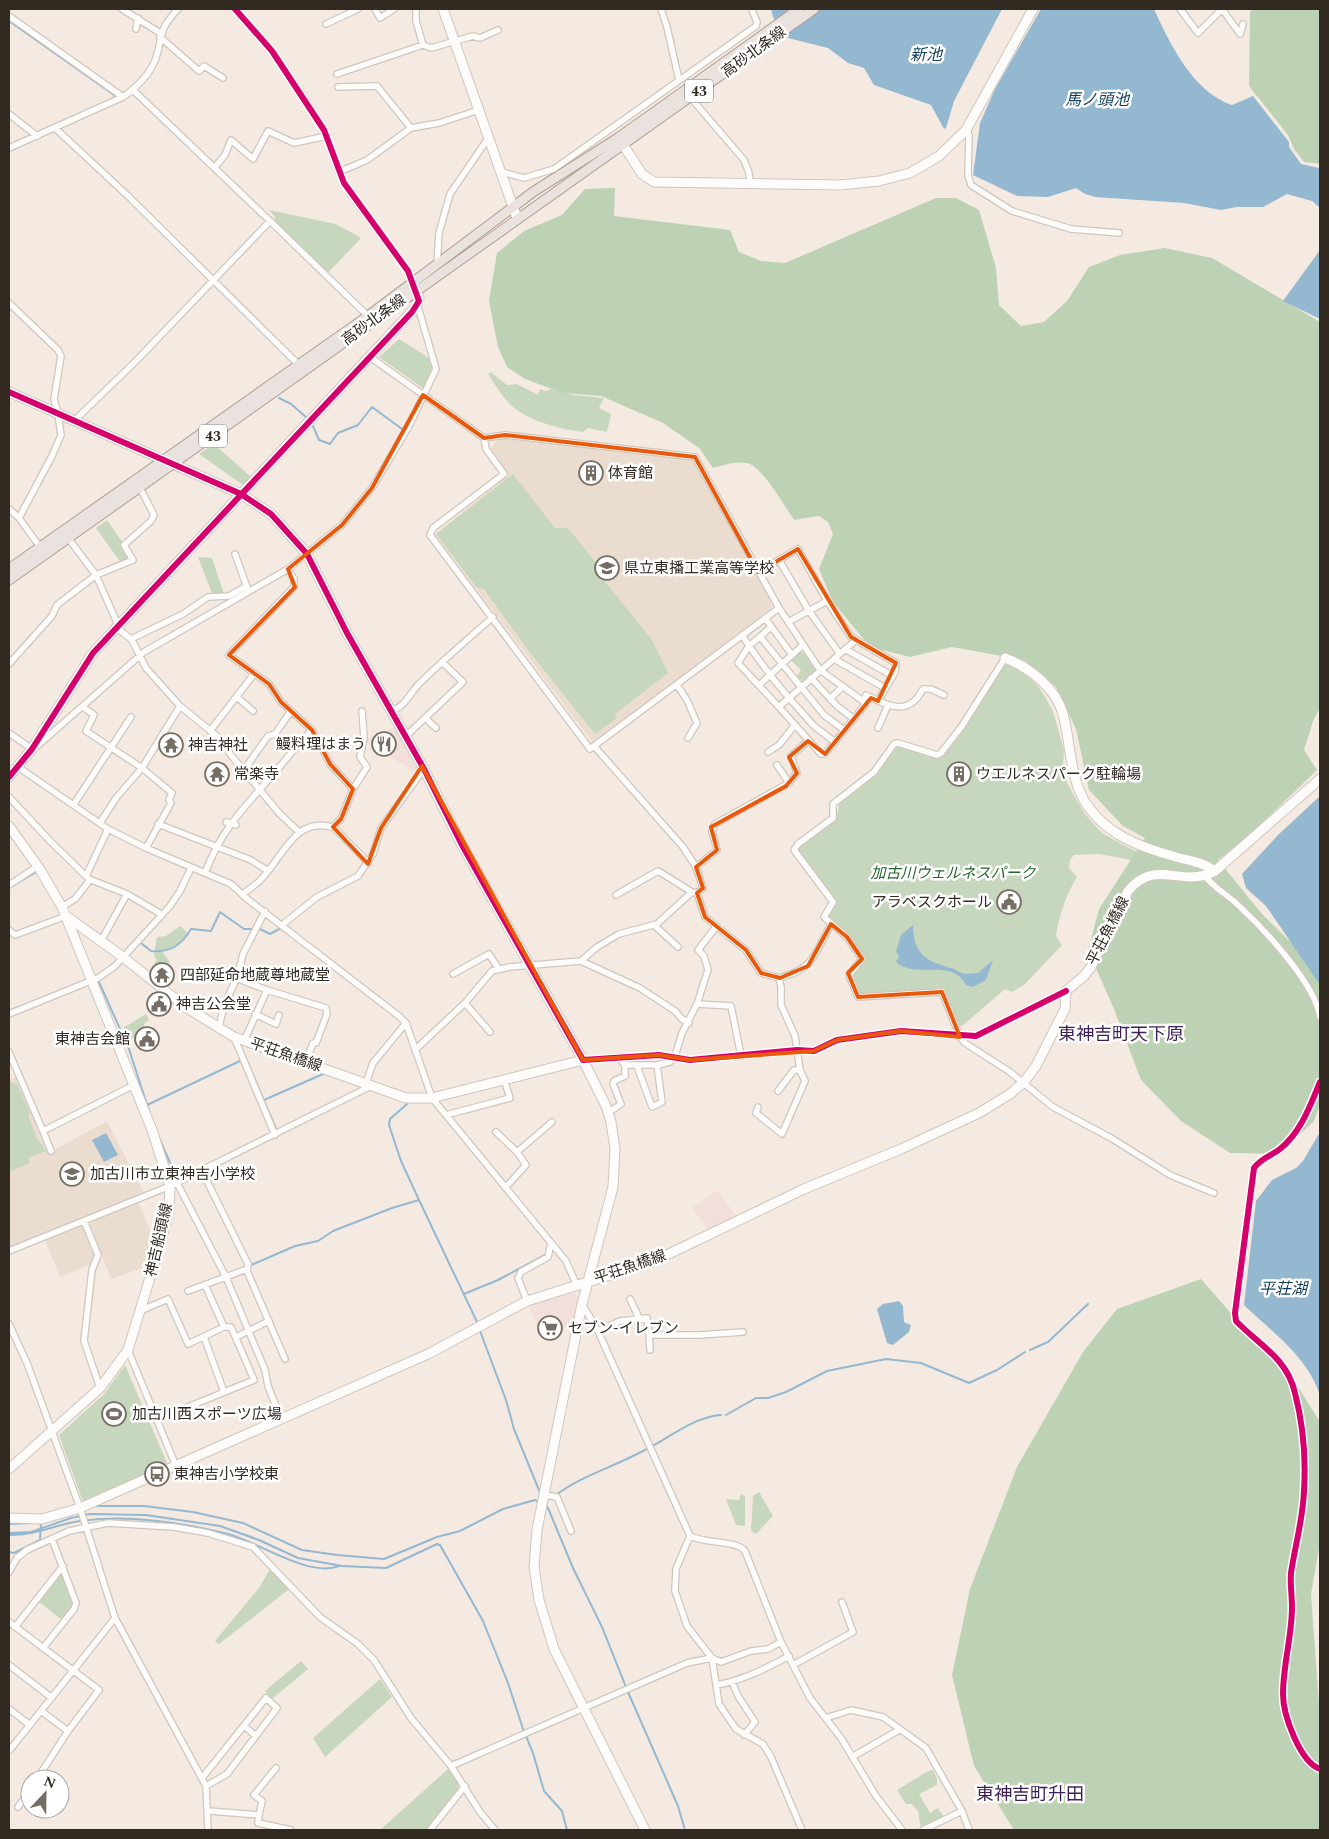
<svg xmlns="http://www.w3.org/2000/svg" width="1329" height="1839" font-family="Spectral,'Noto Sans JP',serif">
<style>
.commercial{fill:#f2deda}
.education{fill:#eaddd0}
.green{fill:#c6d7bd}
.forest{fill:#bdd2b4}
.water{fill:#95b8d1}
.lines{fill:none;stroke-linecap:round;stroke-linejoin:round}
.stream{stroke:#95b8d1;stroke-width:2}
.street-casing{stroke:#cfc6be;stroke-width:8}
.secondary-casing{stroke:#cfc6be;stroke-width:11}
.primary-casing{stroke:#b09e95;stroke-width:11}
.street{stroke:#fefcfa;stroke-width:5.5}
.secondary{stroke:#fefcfa;stroke-width:9}
.primary{stroke:#eae2de;stroke-width:9}
.cycleway-casing{stroke:#fff;stroke-width:9}
.cycleway{stroke:#d6006c;stroke-width:6}
.marked{fill:none;stroke:#e8590c;stroke-width:4;stroke-linejoin:round}
.labels{text-anchor:middle;dominant-baseline:central;stroke-width:5;stroke-linejoin:round;paint-order:stroke}
.shield{fill:#fff;stroke:#706964;stroke-width:1}
.shield-label{font-size:14px;font-weight:bold;fill:#322921}
.street-label{font-size:15px;fill:#322921;stroke:#fff}
.poi-label{font-size:15px;fill:#322921;stroke:#fff;text-anchor:start}
.park-label{font-size:15px;font-style:italic;fill:#26662c;stroke:#fff}
.water-label{font-size:16px;font-style:italic;fill:#133e5a;stroke:#fff}
.quarter-label{font-size:18px;fill:#3e1f58;stroke:#fff}
</style>
<rect width="100%" height="100%" fill="#f5eae1"/>
<path class="commercial" d="M395,728L421,771L418,774L366,741L377,733Z
M717,1190L737,1217L710,1231L692,1208Z
M574,1293L579,1298L574,1324L542,1338L529,1306Z"/>
<path class="education" d="M499,438L690,460L695,462L772,603L771,609L593,743L435,534L509,475L490,449Z
M18,1076L50,1155L55,1153L54,1150L107,1121L144,1193L9,1248V1080Z
M138,1201L153,1237L160,1235L151,1265L111,1279L89,1222Z
M83,1225L94,1249L95,1258L92,1264L60,1277L45,1240Z"/>
<path class="green" d="M269,210L336,224L361,238L327,274L274,222L275,217Z
M399,339L432,360L434,368L423,388L379,357Z
M491,372L507,385L517,384L538,395L540,389L546,391L551,389L573,395L604,398L599,408L611,414L607,432L588,428L583,432C562,429 535,423 517,410C505,402 496,386 488,374Z
M214,444L251,477L243,485L199,454Z
M513,474L555,528H568L602,570L599,574L652,640L668,673L615,714L617,718L595,734L528,650L484,589L476,587L436,534Z
M107,520L123,543L120,545L129,559L121,563L96,528Z
M198,557L212,558L224,594L213,596Z
M801,650L816,670L803,682L797,676L801,670L791,660Z
M1008,664L1031,678L1041,690L1053,711L1064,750L1063,765L1067,783L1084,813L1102,833L1129,848L1154,858L1137,861L1099,854L1074,855L1070,860L1069,868L1077,877C1066,895 1059,915 1056,936L1062,945L1024,985L1012,992L1005,989L962,1026L959,1025L944,988L863,995L859,993L852,975L866,961L848,933L827,918L826,913L835,901L797,851L799,846L836,819L840,801L875,775L895,746L941,757L968,722L1004,665Z
M180,926L188,933C182,943 172,950 161,950L170,962L161,970L154,963L157,960L154,956L157,937L166,936Z
M146,1014L149,1020L144,1024L145,1032L127,1040L123,1028Z
M11,1082L17,1084L30,1113L28,1116L37,1138L46,1151L28,1158L30,1163L9,1172V1083Z
M125,1365L167,1463L83,1502L59,1435L104,1394Z
M759,1492L773,1516L756,1534L751,1531L753,1496Z
M741,1494L745,1496V1526L736,1525L726,1499L739,1500Z
M270,1569L289,1589L219,1644L215,1641L259,1588Z
M60,1574H63L73,1603L62,1620L39,1602Z
M301,1661L308,1669L272,1699L265,1691Z
M380,1679L392,1697L325,1757L313,1738Z
M448,1769L458,1782V1789L427,1830H380Z
M933,1770L937,1779V1785L919,1794L930,1813L938,1808L944,1817L921,1829L918,1811L912,1804H906L897,1790L928,1771Z"/>
<path class="forest" d="M1253,9H1320V164L1304,162L1294,149L1288,135L1249,86L1250,11Z
M615,188L614,216L730,230L739,252L761,261L785,263L936,198H956L979,210L996,268L999,305L1021,326L1044,322L1067,301L1089,267L1120,255L1165,248L1212,258L1320,322V708L1313,721L1304,750L1317,770L1254,831L1218,860L1262,914L1320,971V1104L1314,1121L1279,1154L1230,1153L1181,1121L1141,1080L1114,1009L1088,950L1099,909L1145,838L1123,826L1089,790L1076,729L1056,687L1024,660L952,647L910,657L870,647L833,602L819,569L833,534L828,522L819,516L794,520C785,507 762,466 747,463C735,461 724,465 713,468L699,448L663,423L601,396L563,393L525,379L507,367L498,347L489,301L497,253L524,231L562,215L585,189Z
M1201,1279L1236,1319L1280,1358L1320,1422V1543L1311,1594L1320,1718V1830H1014L974,1766L952,1675L970,1589L1017,1467L1083,1352L1117,1309Z"/>
<path class="water" d="M771,9H1002L954,101L946,128L944,129L931,105L874,85L864,68L848,63L828,48L788,38L773,17Z
M1041,9H1154C1170,44 1193,92 1232,105L1253,96L1289,142V147L1301,164L1319,168L1320,208L1312,201L1287,194L1263,207H1237L1221,210L1184,203L1095,197L1085,194L1076,188L1048,197L1017,196L973,175L980,123L995,89Z
M1320,250V319L1283,301Z
M1320,796V985L1266,906L1246,888L1242,874L1279,834Z
M913,925C913,953 925,961 951,968C955,969 958,972 962,973C966,975 973,973 978,973L993,960L986,980L973,987L966,985C952,957 916,980 896,962L899,956L896,952L901,935Z
M1320,1132V1395C1307,1356 1273,1333 1244,1305L1256,1201L1272,1180L1296,1168L1303,1161Z
M106,1133L118,1155L104,1162L92,1140Z
M899,1301L903,1306L904,1322L911,1325L909,1332L893,1345L887,1343L877,1309L883,1304Z"/>
<g class="lines">
<path class="stream" d="M9,21L114,95V99
M279,398L291,404L307,418
M313,426L319,440L330,444L338,433L358,425L372,407L402,429
M14,885L38,871
M78,934L81,944
M141,943L151,951C170,953 182,945 191,929L211,931L220,912L244,929H260L270,934L281,928
M99,982L129,1049L150,1114
M9,1011L16,1008
M246,1059L277,1131
M264,1100L323,1074
M147,1105L242,1060
M157,1133L178,1181
M419,1200L478,1324
M249,1266L295,1246L318,1241L333,1231L392,1208L419,1200L401,1161L389,1125L390,1119L407,1104
M464,1294L498,1280L545,1255
M480,1331L506,1400L514,1429L541,1495
M1030,1350L1048,1342L1088,1304
M726,1415L756,1398H768L786,1392L827,1371L886,1359L921,1363L969,1383L997,1370L1025,1352
M556,1495C581,1476 613,1467 641,1452C667,1440 692,1417 721,1415
M545,1505L548,1508L573,1568L602,1627L626,1687
M94,1506H144L193,1512L243,1523L302,1550L337,1555L384,1559L437,1537L460,1531L503,1509L535,1500L539,1502
M9,1524L31,1523
M9,1533L31,1532L71,1518L90,1514L146,1515L220,1526L259,1540L298,1558L342,1566L386,1568L437,1544L440,1545L483,1621L508,1683L524,1732
M9,1535C39,1535 53,1525 80,1521C129,1514 180,1522 228,1534C258,1542 309,1578 339,1566
M9,1552L14,1553L40,1540L41,1522
M628,1692L678,1806L685,1830
M526,1736L533,1753L544,1791L562,1811L567,1830"/>
<g class="street-casing">
<path id="street" d="M122,9L160,33
M235,9L272,51L306,101L324,130L339,172L350,193L408,271L412,282
M375,9L380,18L394,9
M416,9V21L423,45
M661,9L667,27L679,80
M1180,9L1198,33L1222,9
M1222,9L1240,34L1243,24
M9,16L123,97
M326,24L358,9
M136,29L138,18
M160,37L199,71L204,66L223,78
M337,74L423,45L431,48L473,36L480,38L498,30
M338,87L377,86L411,128
M690,97L744,160L749,173L750,184
M9,114L37,136
M55,128L128,196L298,364
M966,130L969,135L968,175L971,185L1012,211L1071,229L1119,233
M9,148L123,97C137,87 150,75 156,58C164,33 157,32 178,9
M215,167L225,155L231,140L253,159L268,131L294,143L327,136
M339,172L367,160L411,128L439,123L479,110
M502,172L524,178L554,169L756,26L757,22L752,10
M270,221L368,316
M437,265L439,233L450,194L489,137
M9,303L58,350L61,356L54,399L58,414L61,435L52,456L19,518
M370,357L484,438L486,449L504,474L433,528L430,535L590,749L779,608
M74,421L137,360L270,221L133,90
M484,438L505,435L695,457L779,608L820,670L863,701L866,695C888,706 909,717 923,689H931L944,695
M9,509L19,518L40,547
M68,538L96,575L133,560L124,545L151,521L154,515L140,488
M235,554L248,590
M779,560L809,611L840,654
M288,569L294,579V587L229,655L269,684L281,702L312,730
M758,572L798,549L827,601L851,637L896,663L895,672L878,701
M765,618L792,655
M788,622L827,601
M116,627L132,640L146,668L180,706L142,768L172,793L169,800L171,803L146,848
M742,635C756,657 772,678 789,698L779,707L738,663L749,646L771,627
M761,638L824,715L844,730
M131,639L183,614L208,597L229,596L247,586
M845,649L893,676
M1005,658L962,726L941,753L937,755L898,743L894,744L874,772L833,804V818L798,844L794,850L833,902L824,917L847,937L862,959L849,975L858,997L942,992L960,1037L965,1043L1010,1072L1053,1107L1111,1138L1170,1175L1214,1193
M834,659L885,688
M9,664L52,616L57,605L96,575L118,625
M811,678L837,706L854,719
M677,685L687,700L697,723L688,738
M759,685L803,645
M237,697L253,711
M830,699L842,687
M180,706L218,737L226,744L230,754L279,813L299,832
M83,707L94,715L86,731L142,768L116,798L100,823
M779,707L821,754H825L865,705L863,701
M390,711C404,708 409,695 418,685C442,661 468,639 493,617
M425,718L436,728
M878,728L888,705
M210,731L254,674
M9,733L32,749L36,747L144,652L288,569L342,525L372,488L409,426L436,369L419,310
M406,736L463,682L443,663
M835,742L814,726L789,698L856,640
M594,746L683,847L696,867L703,888L697,893L705,917L746,950L761,973L779,978L781,987V1005L795,1036L800,1070L805,1081L782,1134L756,1113L758,1107
M768,752L779,745L795,725
M777,765L789,783
M18,767L108,829L146,848L231,884L246,898L400,1017L406,1023L432,1098L566,1261L577,1286
M244,770L268,736L275,734L291,711
M353,789L367,767L360,757L364,738L362,711
M9,797L51,842L86,876
M74,804L131,717
M226,822L236,825
M158,824L251,860L268,871
M333,827L361,855L368,864
M696,867L717,850L712,831L715,824L789,783L797,773L791,756L808,741
M205,873C221,831 240,812 269,779C284,763 296,745 312,730L330,764L353,789L341,819L332,827C296,817 284,854 264,876C259,883 250,888 243,894
M1205,876C1214,888 1226,894 1237,904C1263,928 1315,983 1320,1017
M89,879L127,894L161,914
M9,885L38,866
M616,895L658,871L692,892
M62,907L75,899L90,880L86,876L108,829
M282,925L317,897L358,876L373,854L381,828L424,769
M654,925L678,947
M9,930L15,935L66,916
M101,941L127,894
M581,961L640,988L675,1011L682,1019L689,1023
M453,974L489,954L498,968
M236,978L267,990L326,1008L327,1014L316,1043H313L306,1062
M779,978C815,969 814,954 831,924
M465,1003L490,1032
M697,1004L731,1006L741,1056
M9,1014L98,978L115,966L170,906L180,891L191,868
M255,1014L276,1024L279,1015
M219,1027L224,1006L238,975L243,954L265,911
M234,1037L275,1135
M244,1041L267,990
M415,1050L465,1003L492,971L509,967L581,961L597,947L619,934L657,924L692,892L697,893
M9,1052L43,1131L134,1085
M675,1056L682,1033L697,1004L708,970L704,956L698,950L716,927
M583,1060L659,1055L690,1060L797,1050L814,1051L837,1040L901,1031L976,1036L1066,991
M625,1065H657L670,1062L672,1056
M637,1066L652,1107L662,1102L657,1065
M1320,1082C1310,1106 1301,1132 1280,1149C1271,1156 1261,1158 1254,1168L1235,1313L1236,1321C1259,1345 1287,1358 1295,1393C1303,1424 1306,1459 1304,1491C1303,1519 1295,1546 1291,1573C1290,1585 1292,1595 1292,1607C1292,1636 1283,1665 1283,1694C1283,1715 1300,1762 1320,1769
M366,1083L373,1063L406,1023
M778,1091L794,1070H800
M608,1113L621,1104L613,1084L614,1081L625,1076V1065L618,1057
M446,1115L510,1098L504,1080
M43,1131L51,1151
M496,1132L517,1152
M202,1171L248,1264L247,1271L285,1359
M177,1183L226,1277L265,1370L268,1386L281,1419
M506,1187L526,1165L517,1152L552,1122
M84,1221L98,1255L92,1270L84,1341L100,1388
M9,1251L170,1186L373,1085
M188,1291L247,1269
M630,1299L639,1318
M527,1301L518,1278L521,1272L548,1257L551,1243
M582,1304L598,1331L690,1536C706,1544 736,1540 745,1551L781,1642L810,1698L841,1738L876,1796L902,1830
M142,1310L168,1299L188,1344L224,1327L205,1285
M9,1324L27,1363L80,1508L115,1618L206,1786L208,1830
M598,1331L620,1321L647,1318L649,1335H699L743,1332
M649,1335L650,1350
M204,1337L224,1392
M236,1337L269,1321
M128,1350L176,1466
M156,1420L254,1380L231,1327H224
M544,1495L557,1497L571,1531
M690,1536L676,1569L675,1591L687,1626L712,1658L719,1704L736,1729L763,1744L771,1757L802,1830
M9,1572L17,1558L27,1550L69,1531L108,1523L174,1527L208,1533L253,1547L320,1617L358,1644L374,1660L411,1718L451,1766L480,1812L495,1830
M9,1622L99,1690L68,1731L41,1711
M15,1627L63,1566
M43,1648L74,1609L76,1603L52,1539
M9,1665L52,1698
M793,1665L853,1632L842,1602
M732,1682L738,1696L755,1722L744,1735
M717,1685C743,1680 765,1669 789,1656
M9,1709L30,1725
M826,1718L851,1710L883,1717L926,1748L962,1811L969,1830
M244,1726L256,1736
M9,1751L115,1618
M852,1757L899,1730
M451,1766L687,1663L712,1658L721,1662L751,1651L768,1649L781,1642
M202,1778L266,1698L277,1708L227,1774L206,1786
M37,1779L68,1731
M18,1807L30,1790
M209,1811L259,1815L262,1801L254,1795L276,1768
M259,1815L258,1823L291,1830
M430,1830L465,1786
M923,1830L962,1811"/>
</g>
<g class="secondary-casing">
<path id="secondary" d="M443,9L517,218
M620,140L642,174L654,182L840,185L879,181L910,173L939,156L966,130L1033,9
M9,392L241,494L271,514L307,554L347,633L424,769L462,845L583,1060L606,1106L611,1122L615,1149L613,1187L582,1304L537,1530L534,1567L539,1600L554,1649L645,1830
M1005,658C1029,667 1056,688 1063,714C1071,743 1069,775 1085,802C1106,835 1140,847 1176,857C1190,861 1203,862 1215,871
M9,777L32,749L93,653L416,307L419,298L413,284
M9,826L39,868L62,907L152,1130L170,1186L169,1210L162,1238L128,1350L100,1388L9,1469
M66,916L123,957L184,1006L234,1037L406,1098H432L583,1060
M9,1518L42,1519L80,1508L428,1354L527,1301L652,1262L804,1189L901,1149L979,1113L1010,1094L1024,1082L1036,1066L1065,1009L1066,991L1084,976L1091,967L1128,891C1156,857 1181,889 1215,871L1320,779"/>
</g>
<g class="primary-casing">
<path id="primary" d="M9,569L368,316L533,192L618,138L799,9
M9,580L814,9"/>
</g>
<use href="#street" class="street"/>
<use href="#secondary" class="secondary"/>
<use href="#primary" class="primary"/>
<g class="cycleway-casing">
<path id="cycleway" d="M9,392L241,494L271,514L307,554L347,633L424,769L462,845L583,1060L659,1055L690,1060L797,1050L814,1051L837,1040L901,1031L976,1036L1066,991
M9,777L32,749L93,653L412,312L419,301L408,271L344,183L324,130L272,51L235,9
M1320,1082C1310,1106 1301,1132 1280,1149C1271,1156 1261,1158 1254,1168L1235,1313L1236,1321C1259,1345 1287,1358 1295,1393C1303,1424 1306,1459 1304,1491C1303,1519 1295,1546 1291,1573C1290,1585 1292,1595 1292,1607C1292,1636 1283,1665 1283,1694C1283,1715 1300,1762 1320,1769"/>
</g>
<use href="#cycleway" class="cycleway"/>
</g>
<path class="marked" d="M423,395L484,438L505,435L695,457L758,572L798,549L851,637L896,663L878,701L871,698L825,754L808,741L789,757L797,773L786,786L711,827L717,850L696,867L703,888L697,893L705,917L746,950L761,973L780,978L808,966L831,924L847,937L862,959L848,973L858,997L942,992L960,1037L901,1031L837,1040L814,1051L690,1060L659,1055L583,1060L422,766L381,828L368,864L333,827L341,819L353,789L330,764L312,730L281,702L269,684L229,655L295,587L288,569L342,525L372,488Z"/>
<defs>
<g id="building-ring" transform="scale(1.25)"><circle r="9.5" fill="#fff" stroke="#766d64" stroke-width="1.5"/><path d="M-4-6H4V6H1V3H-1V6H-4ZM-2.5-4.3h1.7v1.8h-1.7ZM.8-4.3h1.7v1.8H.8ZM-2.5-1h1.7V.8h-1.7ZM.8-1h1.7V.8H.8Z" fill="#766d64"/></g>
<g id="school-ring" transform="scale(1.25)"><circle r="9.5" fill="#fff" stroke="#766d64" stroke-width="1.5"/><path d="M0-5L7-2L0 1L-7-2ZM-4 1L0 2.5L4 1V4Q0 6-4 4Z" fill="#766d64"/></g>
<g id="restaurant-ring" transform="scale(1.25)"><circle r="9.5" fill="#fff" stroke="#766d64" stroke-width="1.5"/><path d="M-5-6h1v4h1v-4h1v4h1v-4h1v5L-1.5 .5V6h-2V.5L-5-1ZM5-6V6H3V1.5H1.5Q1.5-4 5-6Z" fill="#766d64"/></g>
<g id="temple-ring" transform="scale(1.25)"><circle r="9.5" fill="#fff" stroke="#766d64" stroke-width="1.5"/><path d="M0-6L5-2H3V0L6.5 2.5H4V6H1.5V3h-3V6H-4V2.5H-6.5L-3 0V-2H-5Z" fill="#766d64"/></g>
<g id="civic-ring" transform="scale(1.25)"><circle r="9.5" fill="#fff" stroke="#766d64" stroke-width="1.5"/><path d="M-.6-6.5H3V-4.5H.6V-3L4-1V1h2V6H-6V1h2V-1L-.6-3ZM-1.2 2.5V6h2.4V2.5Z" fill="#766d64"/></g>
<g id="supermarket-ring" transform="scale(1.25)"><circle r="9.5" fill="#fff" stroke="#766d64" stroke-width="1.5"/><path d="M-6-5.5h2.5l.6 2H6L4.5 2H-2.5L-4.4-4H-6ZM-1.5 3.2a1.3 1.3 0 1 0 .1 0ZM3 3.2a1.3 1.3 0 1 0 .1 0Z" fill="#766d64"/></g>
<g id="stadium-ring" transform="scale(1.25)"><circle r="9.5" fill="#fff" stroke="#766d64" stroke-width="1.5"/><path d="M0-5a6.5 5 0 1 0 0 10a6.5 5 0 1 0 0-10ZM-3.5-1.8h7v3.6h-7Z" fill="#766d64"/></g>
<g id="bus-ring" transform="scale(1.25)"><circle r="9.5" fill="#fff" stroke="#766d64" stroke-width="1.5"/><path d="M-5-6H5V4H4V6H2V4H-2V6H-4V4H-5ZM-3.5-4V0h7V-4ZM-3.5 1.2v1.5H-2V1.2ZM2 1.2v1.5H3.5V1.2Z" fill="#766d64"/></g>
</defs>
<g fill-rule="evenodd">
<use href="#building-ring" x="591" y="473"/>
<use href="#school-ring" x="607" y="568"/>
<use href="#restaurant-ring" x="384" y="744"/>
<use href="#temple-ring" x="171" y="745"/>
<use href="#temple-ring" x="217" y="774"/>
<use href="#building-ring" x="959" y="774"/>
<use href="#civic-ring" x="1009" y="902"/>
<use href="#temple-ring" x="162" y="975"/>
<use href="#civic-ring" x="159" y="1004"/>
<use href="#civic-ring" x="147" y="1039"/>
<use href="#school-ring" x="72" y="1174"/>
<use href="#supermarket-ring" x="550" y="1328"/>
<use href="#stadium-ring" x="114" y="1414"/>
<use href="#bus-ring" x="157" y="1474"/>
</g>
<g class="labels">
<g class="shield">
<rect x="685" y="79.5" width="28" height="23" rx="4"/>
<rect x="199" y="424.5" width="28" height="23" rx="4"/>
</g>
<g class="shield-label">
<text x="699" y="91">43</text>
<text x="213" y="436">43</text>
</g>
<g class="street-label">
<text transform="translate(754 52) rotate(-36)">高砂北条線</text>
<text transform="translate(374 320) rotate(-36)">高砂北条線</text>
<text transform="translate(1108 931) rotate(-63)">平荘魚橋線</text>
<text transform="translate(286 1055) rotate(19)">平荘魚橋線</text>
<text transform="translate(159 1240) rotate(-77)">神吉船頭線</text>
<text transform="translate(630 1267) rotate(-19)">平荘魚橋線</text>
</g>
<g class="poi-label">
<text x="608" y="473">体育館</text>
<text x="624" y="568">県立東播工業高等学校</text>
<text x="366" y="744" text-anchor="end">鰻料理はまう</text>
<text x="188" y="745">神吉神社</text>
<text x="234" y="774">常楽寺</text>
<text x="976" y="774">ウエルネスパーク駐輪場</text>
<text x="992" y="902" text-anchor="end">アラベスクホール</text>
<text x="180" y="975">四部延命地蔵尊地蔵堂</text>
<text x="176" y="1004">神吉公会堂</text>
<text x="130" y="1039" text-anchor="end">東神吉会館</text>
<text x="90" y="1174">加古川市立東神吉小学校</text>
<text x="568" y="1328">セブン-イレブン</text>
<text x="132" y="1414">加古川西スポーツ広場</text>
<text x="174" y="1474">東神吉小学校東</text>
</g>
<g class="park-label">
<text x="953" y="873">加古川ウェルネスパーク</text>
</g>
<g class="water-label">
<text x="926" y="55">新池</text>
<text x="1097" y="100">馬ノ頭池</text>
<text x="1283" y="1289">平荘湖</text>
</g>
<g class="quarter-label">
<text x="1121" y="1034">東神吉町天下原</text>
<text x="1030" y="1794">東神吉町升田</text>
</g>
</g>
<rect width="1329" height="1839" fill="none" stroke="#322921" stroke-width="20"/>
<g transform="translate(45 1794) rotate(22)"><circle r="24" fill="#ffffff" stroke="#ada9a6"/>
<path d="M0-4L9 19L0 12L-9 19Z" fill="#766d64"/>
<text y="-8" font-size="14" font-weight="bold" text-anchor="middle" fill="#322921">N</text>
</g>
</svg>
